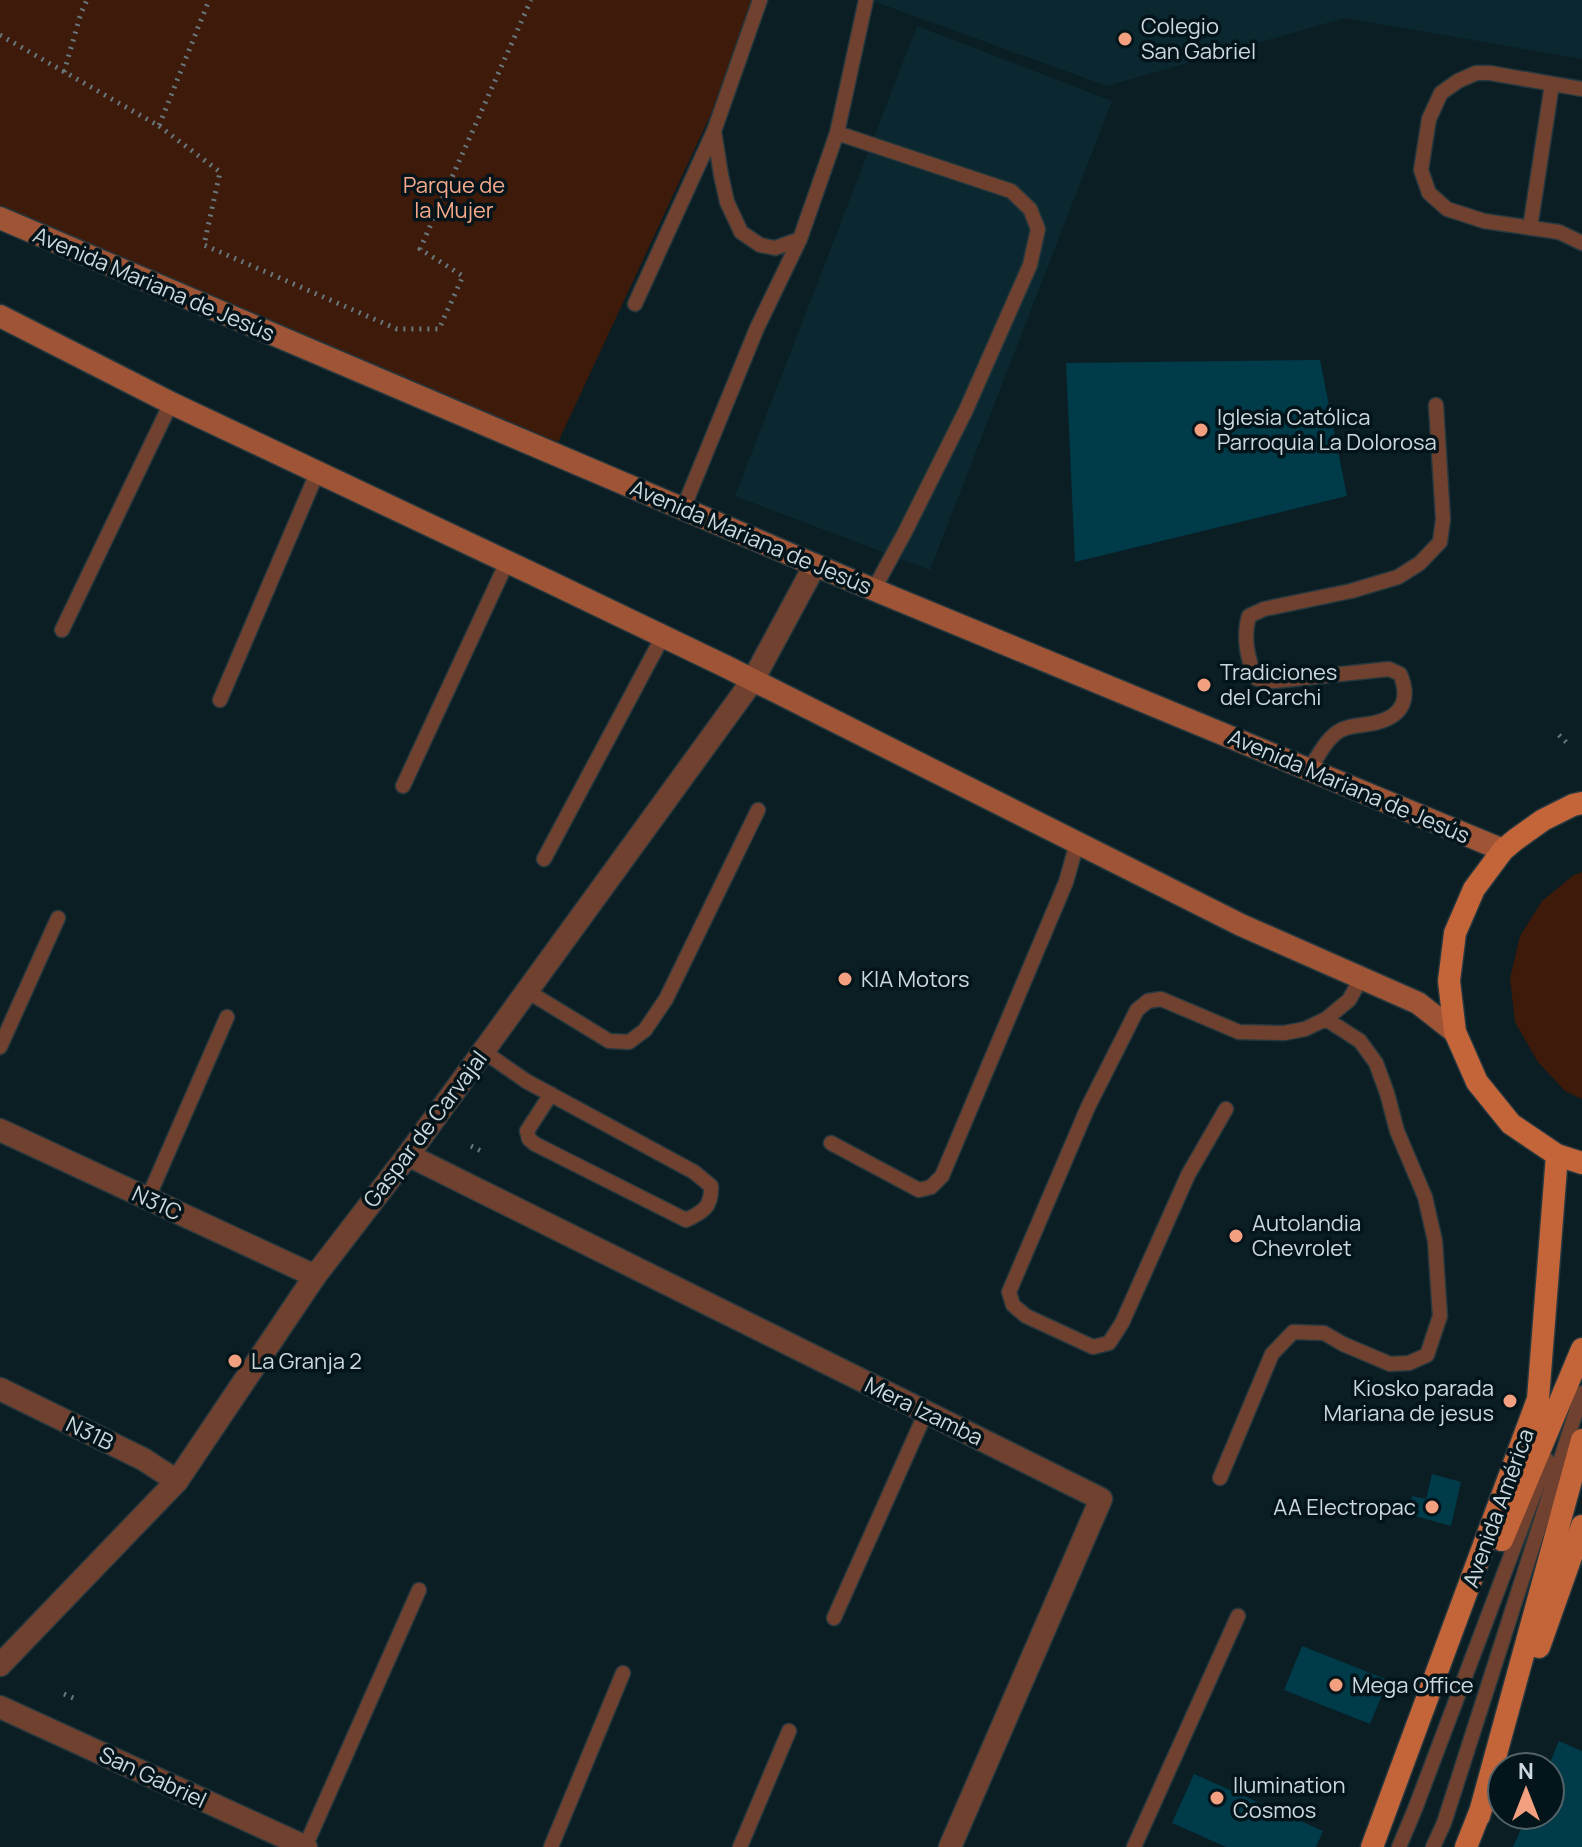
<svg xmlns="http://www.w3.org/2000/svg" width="1582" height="1847" font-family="Manrope,sans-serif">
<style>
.built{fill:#0b2830}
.green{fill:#3d1a0a}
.building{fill:#003b4a}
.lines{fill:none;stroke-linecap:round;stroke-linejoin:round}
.service-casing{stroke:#26383e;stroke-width:17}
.minor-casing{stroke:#26383e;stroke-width:25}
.tertiary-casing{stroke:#26383e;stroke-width:25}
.secondary-casing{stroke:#26383e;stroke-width:25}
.primary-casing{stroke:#26383e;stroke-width:25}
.path{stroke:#69787d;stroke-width:5;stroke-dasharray:2 6;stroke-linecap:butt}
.service{stroke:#70412e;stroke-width:14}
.minor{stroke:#70412e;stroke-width:22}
.tertiary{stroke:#70412e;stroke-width:22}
.secondary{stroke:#9f5535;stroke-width:22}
.primary{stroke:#c46439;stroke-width:22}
.poi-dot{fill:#f2a07f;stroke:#03151b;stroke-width:3}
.labels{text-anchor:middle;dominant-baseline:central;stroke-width:7;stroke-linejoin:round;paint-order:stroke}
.poi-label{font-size:22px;fill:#cdd8dc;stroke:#03151b;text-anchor:start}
.park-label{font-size:22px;fill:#f8a989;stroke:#03151b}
.street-label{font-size:22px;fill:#cdd8dc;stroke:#03151b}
</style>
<rect width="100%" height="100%" fill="#0b1e24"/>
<path class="built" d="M870,0H1582V59L1345,18L1107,86Z
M917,26L1112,101L930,570L735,496Z"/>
<path class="green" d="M0,0H764L553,453L0,218Z
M1582,872V1099L1565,1091L1538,1062L1515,1022L1510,978L1520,936L1542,901L1574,875Z"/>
<path class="building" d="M1320,360L1347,496L1075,562L1066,363Z
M1432,1474L1461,1482L1451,1526L1408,1514L1412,1496L1426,1499Z
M1302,1646L1388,1680L1370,1724L1284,1690Z
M1559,1741L1582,1751V1847H1513L1527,1815H1550V1767H1548Z
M1194,1774L1323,1831L1316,1847H1226L1172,1823Z"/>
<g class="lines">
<g class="service-casing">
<path id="service" d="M760,0L714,131L721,175L727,202L741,232L760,245L775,248L800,239L837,133L866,0
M1582,89L1490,73H1476L1458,81L1441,93L1429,119L1421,170L1429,193L1447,209L1484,221L1559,232L1582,243
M837,133L1011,191L1030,209L1038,229L1030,265L966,410L905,532L874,589
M1530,228L1552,84
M635,304L714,131
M683,509L757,328L800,239
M62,630L171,403
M220,700L317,473
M1309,769C1318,757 1327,737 1341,730C1352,724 1366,726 1378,722C1404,715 1410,697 1400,674L1389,669L1266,682L1256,678C1247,659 1243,636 1249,616L1264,609L1351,591L1398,577L1420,563L1440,542L1443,519L1436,405
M403,786L507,562
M544,859L663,636
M527,991L609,1041L629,1042L645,1030L666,999L758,810
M0,1047L58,918
M483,1051L526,1081L694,1172L711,1186C712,1207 703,1212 686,1220L535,1144L529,1139L527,1131L551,1094
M1226,1109L1188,1175L1122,1323L1109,1343L1093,1347L1026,1316L1013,1305L1009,1292L1088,1107L1137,1010L1148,1001L1161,999L1239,1032L1284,1033L1305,1029L1326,1019L1349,1000L1362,977
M831,1143L919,1190L931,1187L942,1176L1066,882L1077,843
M148,1198L227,1017
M1220,1478L1272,1354L1293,1332L1324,1333L1343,1344L1390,1364L1409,1363L1427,1355L1440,1316L1435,1241L1425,1197L1397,1131L1387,1093L1376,1063L1360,1041L1326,1019
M834,1618L926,1412
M305,1847L419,1590
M551,1847L623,1673
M740,1847L789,1731
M1134,1847L1238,1616
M1399,1847L1415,1809L1547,1460
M1433,1847L1444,1823L1582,1393"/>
</g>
<g class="minor-casing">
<path id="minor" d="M0,1130L315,1276
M408,1155L1101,1499L950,1847
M0,1389L143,1459L177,1481
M0,1707L306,1847"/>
</g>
<g class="tertiary-casing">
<path id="tertiary" d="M0,1665L177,1481L315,1276L408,1155L753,680L815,565"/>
</g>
<g class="secondary-casing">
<path id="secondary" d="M0,218L841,576L1503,850
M0,316L171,403L550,582L727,667L1241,925L1418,1003L1455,1032"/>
</g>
<g class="primary-casing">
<path id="primary" d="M1582,803L1573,805L1543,820L1515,840L1503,850L1474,889L1455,933L1449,981L1455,1032L1477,1082L1511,1124L1557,1155L1582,1163
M1502,1540L1582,1349
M1539,1647L1582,1526
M1479,1816L1582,1440
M1372,1847L1538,1399L1557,1155
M1466,1847L1483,1804"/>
</g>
<path class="path" d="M0,35L159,126L209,0
M64,72L81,13L87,0
M159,126L220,172L204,245L397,329H439L463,276L420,249L531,0
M1559,735L1567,743
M471,1146L481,1151
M64,1694L78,1700"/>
<use href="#service" class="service"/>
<use href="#minor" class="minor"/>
<use href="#tertiary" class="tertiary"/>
<use href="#secondary" class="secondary"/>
<use href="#primary" class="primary"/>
</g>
<g class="poi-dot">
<circle cx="1125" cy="39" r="8"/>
<circle cx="1201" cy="430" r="8"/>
<circle cx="1204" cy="685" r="8"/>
<circle cx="845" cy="979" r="8"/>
<circle cx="1236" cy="1236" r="8"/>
<circle cx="235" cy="1361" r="8"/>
<circle cx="1510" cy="1401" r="8"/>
<circle cx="1432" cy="1507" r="8"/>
<circle cx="1336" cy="1685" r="8"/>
<circle cx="1217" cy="1798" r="8"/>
</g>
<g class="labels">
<g class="poi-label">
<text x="1141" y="26">Colegio<tspan x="1141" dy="25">San Gabriel</tspan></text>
<text x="1217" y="417">Iglesia Católica<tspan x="1217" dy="25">Parroquia La Dolorosa</tspan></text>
<text x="1220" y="672">Tradiciones<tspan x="1220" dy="25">del Carchi</tspan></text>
<text x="861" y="979">KIA Motors</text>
<text x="1252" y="1223">Autolandia<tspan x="1252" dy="25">Chevrolet</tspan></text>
<text x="251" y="1361">La Granja 2</text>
<text x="1494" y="1388" text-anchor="end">Kiosko parada<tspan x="1494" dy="25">Mariana de jesus</tspan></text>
<text x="1416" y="1507" text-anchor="end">AA Electropac</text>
<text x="1352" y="1685">Mega Office</text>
<text x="1233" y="1785">Ilumination<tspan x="1233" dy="25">Cosmos</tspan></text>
</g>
<g class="park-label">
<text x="454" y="185">Parque de<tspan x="454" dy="25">la Mujer</tspan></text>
</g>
<g class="street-label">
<text transform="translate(154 284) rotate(23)">Avenida Mariana de Jesús</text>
<text transform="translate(751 537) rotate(23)">Avenida Mariana de Jesús</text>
<text transform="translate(1349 786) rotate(23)">Avenida Mariana de Jesús</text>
<text transform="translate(425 1129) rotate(-53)">Gaspar de Carvajal</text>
<text transform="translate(157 1203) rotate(25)">N31C</text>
<text transform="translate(924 1411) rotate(26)">Mera Izamba</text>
<text transform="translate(90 1433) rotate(26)">N31B</text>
<text transform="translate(1498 1508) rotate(-70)">Avenida América</text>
<text transform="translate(153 1777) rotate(25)">San Gabriel</text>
</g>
</g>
<g transform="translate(1526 1791)"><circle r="38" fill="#03151b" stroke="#546368" stroke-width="2"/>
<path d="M0-6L14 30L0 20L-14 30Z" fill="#f2a07f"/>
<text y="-12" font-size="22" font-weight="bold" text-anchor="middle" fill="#cdd8dc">N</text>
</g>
</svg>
